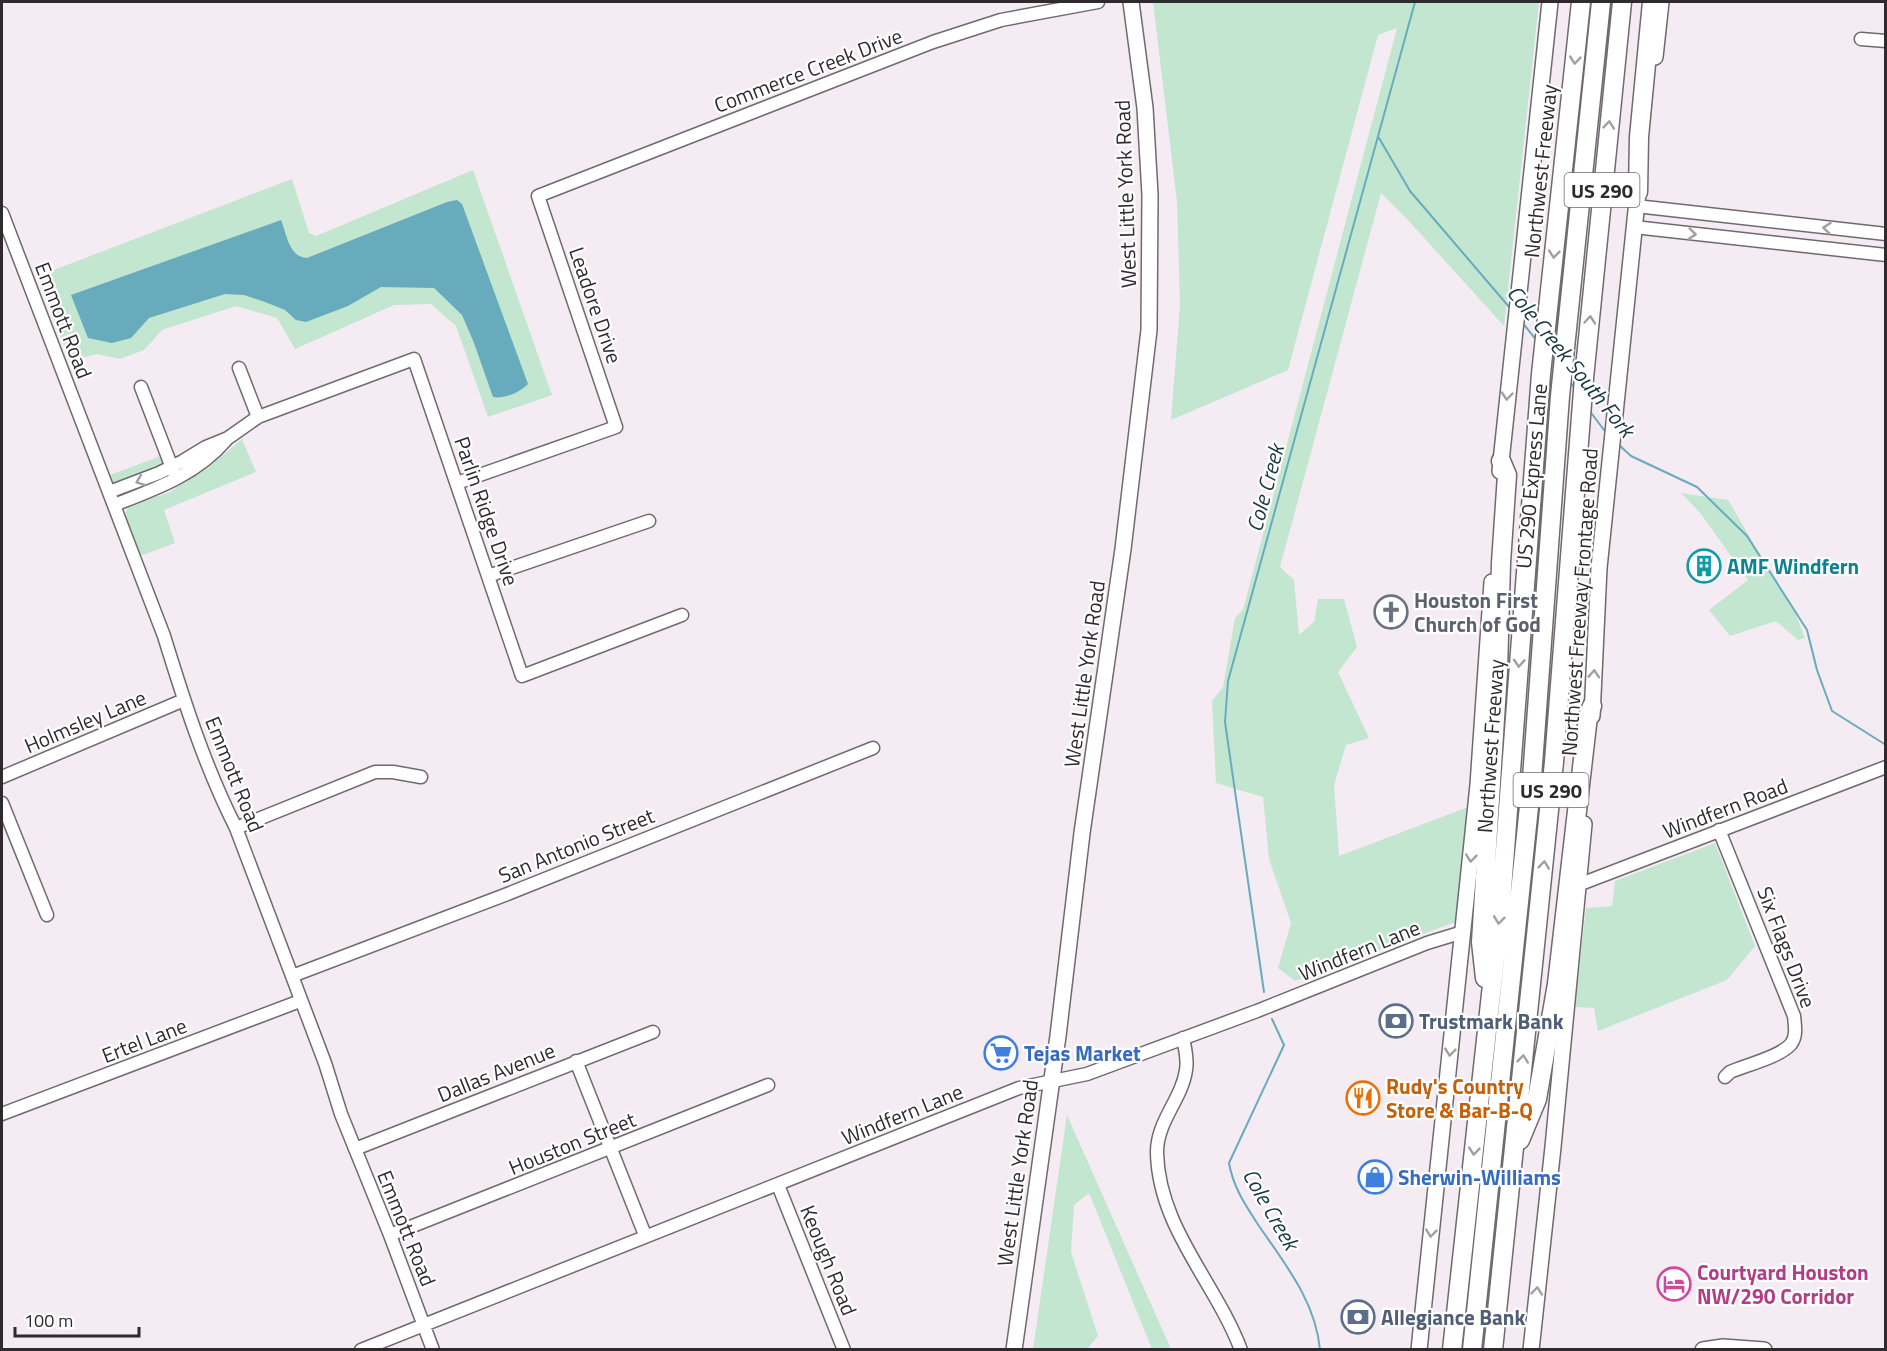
<svg xmlns="http://www.w3.org/2000/svg" width="1887" height="1351" font-family="'Titillium Web',sans-serif">
<style>
.green{fill:#c3e6d0}
.water{fill:#67abbd}
.lines{fill:none;stroke-linecap:round;stroke-linejoin:round}
.stream{stroke:#67abbd;stroke-width:2}
.minor-casing{stroke:#716970;stroke-width:15}
.major-casing{stroke:#716970;stroke-width:18}
.highway-casing{stroke:#716970;stroke-width:21}
.minor{stroke:#fff;stroke-width:12}
.major{stroke:#fff;stroke-width:15}
.highway{stroke:#fff;stroke-width:18}
.oneway{stroke:#a19fa0}
.labels{text-anchor:middle;dominant-baseline:central;stroke-width:4.5;stroke-linejoin:round;paint-order:stroke}
.shield{fill:#fff;stroke:#6d6a6c;stroke-width:1.5}
.shield-label{font-size:20px;font-weight:bold;fill:#2e2a2d}
.street-label{font-size:21px;fill:#2e2a2d;stroke:#fff}
.culture-label{font-size:21px;font-weight:bold;fill:#0d838f;stroke:#fff;text-anchor:start}
.worship-label{font-size:21px;font-weight:bold;fill:#5b616d;stroke:#fff;text-anchor:start}
.service-label{font-size:21px;font-weight:bold;fill:#4e5e75;stroke:#fff;text-anchor:start}
.shop-label{font-size:21px;font-weight:bold;fill:#366cbe;stroke:#fff;text-anchor:start}
.food-label{font-size:21px;font-weight:bold;fill:#c56008;stroke:#fff;text-anchor:start}
.hotel-label{font-size:21px;font-weight:bold;fill:#b23c85;stroke:#fff;text-anchor:start}
.water-label{font-size:22px;font-style:italic;fill:#163740;stroke:#fff}
</style>
<rect width="100%" height="100%" fill="#f5ebf3"/>
<path class="green" d="M1153,2H1539L1504,326L1407,219L1381,193L1280,567L1294,580L1299,635L1314,622L1318,599H1344L1357,647L1338,672L1369,738L1346,745L1334,785L1339,856L1471,806L1461,920L1295,981L1278,968L1291,923L1269,859L1263,797L1216,783L1212,701L1223,687L1235,618L1243,610L1397,28L1378,35L1288,370L1171,420L1180,305L1177,202Z
M473,170L552,395L488,417L456,326L431,304L394,305L295,349L277,318L236,306L162,330L144,350L120,359L97,354L70,361L38,276L292,179L309,233L316,236Z
M242,439L256,472L164,510L175,543L143,555L131,551L123,518L129,505L168,493L208,468Z
M161,456L164,461L161,469L118,485L107,480V476Z
M1681,493L1728,500L1796,615L1805,638L1798,640L1776,621L1730,636L1709,610L1748,580L1701,514Z
M1715,843L1755,946L1727,980L1598,1031L1594,1008L1575,1007L1586,908L1612,906L1615,881Z
M1067,1115L1171,1349H1152L1089,1193L1074,1205L1071,1252L1098,1336L1087,1349H1033Z"/>
<path class="water" d="M457,200L462,204L528,384C519,393 504,399 493,397L474,343L462,315L434,288L381,287L348,306L306,322L296,320L285,310L265,302L244,295L225,294L149,318L131,338L112,343L88,338L71,295L281,220C287,235 289,257 307,258L447,202Z"/>
<g class="lines">
<path class="stream" d="M1379,138L1410,191L1510,308
M1522,322L1537,341
M1569,380L1576,390
M1589,410L1607,434
M1618,444L1631,456L1697,487L1747,536L1807,630L1817,670L1832,711L1886,745
M1264,992L1225,722L1228,681L1415,2
M1272,1019L1284,1045L1229,1163C1233,1187 1246,1206 1259,1226C1285,1264 1316,1302 1320,1350"/>
<g class="minor-casing">
<path id="minor" d="M1861,39L1886,41
M1636,206L1886,234
M2,213L164,636C184,701 205,767 236,828L325,1063L341,1114L390,1235L433,1350
M1634,227L1886,255
M239,368L258,417
M141,387L174,473
M457,483L616,427L538,196L933,42L1001,20L1098,2
M109,492L159,473L183,461L206,447L228,438L258,417L414,359L522,676L682,615
M114,505C155,489 196,475 226,440
M488,576L649,521
M2,777L184,700
M2,803L47,915
M236,828L375,772H393L421,777
M1719,830L1794,1016C1795,1026 1797,1036 1791,1044C1780,1057 1746,1065 1730,1072L1725,1077
M1578,885L1886,767
M292,976L510,893L873,748
M1183,1038C1185,1048 1188,1059 1186,1070C1182,1099 1157,1121 1157,1152C1158,1227 1216,1283 1241,1350
M576,1061L645,1235
M2,1114L300,1001
M355,1149L653,1032
M778,1185L844,1350
M390,1235L768,1085
M361,1350L1019,1088L1087,1074L1257,1011L1427,943L1463,932"/>
</g>
<g class="major-casing">
<path id="major" d="M1655,57L1661,2
M1500,471L1550,2
M1592,716L1599,568L1639,182
M1014,1350L1058,1036L1082,833L1123,549L1149,330L1150,195L1145,108L1131,2
M1419,1350L1478,785L1492,582
M1531,1350L1553,1147L1584,824
M1703,1350L1723,1347L1764,1350"/>
</g>
<g class="highway-casing">
<path id="highway" d="M1638,192L1639,137L1652,2
M1485,978L1481,942L1498,671L1501,563L1507,475L1501,461
M1520,1140L1537,1099L1557,984L1588,716L1592,706
M1452,1350L1501,903L1541,374L1581,2
M1472,1350L1532,778L1560,396L1601,2
M1493,1350L1554,762L1584,378L1622,2"/>
</g>
<use href="#minor" class="minor"/>
<use href="#major" class="major"/>
<use href="#highway" class="highway"/>
</g>
<defs><path id="oneway-chevron" d="M-2-3.5L2.5 0L-2 3.5" fill="none" stroke-width="1.6" stroke-linecap="round" stroke-linejoin="round" transform="scale(1.5)"/></defs>
<g class="oneway">
<use href="#oneway-chevron" transform="translate(1575 60) rotate(96)"/>
<use href="#oneway-chevron" transform="translate(1609 125) rotate(-84)"/>
<use href="#oneway-chevron" transform="translate(1827 228) rotate(-174)"/>
<use href="#oneway-chevron" transform="translate(1692 234) rotate(6)"/>
<use href="#oneway-chevron" transform="translate(1554 254) rotate(96)"/>
<use href="#oneway-chevron" transform="translate(1590 320) rotate(-85)"/>
<use href="#oneway-chevron" transform="translate(1507 396) rotate(95)"/>
<use href="#oneway-chevron" transform="translate(140 481) rotate(159)"/>
<use href="#oneway-chevron" transform="translate(1519 663) rotate(94)"/>
<use href="#oneway-chevron" transform="translate(1594 674) rotate(-86)"/>
<use href="#oneway-chevron" transform="translate(1471 858) rotate(96)"/>
<use href="#oneway-chevron" transform="translate(1544 865) rotate(-84)"/>
<use href="#oneway-chevron" transform="translate(1499 920) rotate(97)"/>
<use href="#oneway-chevron" transform="translate(1450 1052) rotate(96)"/>
<use href="#oneway-chevron" transform="translate(1523 1059) rotate(-84)"/>
<use href="#oneway-chevron" transform="translate(1474 1151) rotate(96)"/>
<use href="#oneway-chevron" transform="translate(1431 1233) rotate(96)"/>
<use href="#oneway-chevron" transform="translate(1537 1291) rotate(-84)"/>
</g>
<defs>
<g id="building-ring" transform="scale(1.725)"><circle r="9.5" fill="#fff" stroke="#0f9aa8" stroke-width="1.5"/><path d="M-4-6H4V6H1V3H-1V6H-4ZM-2.5-4.3h1.7v1.8h-1.7ZM.8-4.3h1.7v1.8H.8ZM-2.5-1h1.7V.8h-1.7ZM.8-1h1.7V.8H.8Z" fill="#0f9aa8"/></g>
<g id="church-ring" transform="scale(1.725)"><circle r="9.5" fill="#fff" stroke="#6b7280" stroke-width="1.5"/><path d="M-1.2-6h2.4v3.5h3.3v2.4h-3.3V6h-2.4V-.1h-3.3v-2.4h3.3Z" fill="#6b7280"/></g>
<g id="bank-ring" transform="scale(1.725)"><circle r="9.5" fill="#fff" stroke="#5c6f8a" stroke-width="1.5"/><path d="M-6-4H6V4H-6ZM0-2.3a2.3 2.3 0 1 0 0 4.6a2.3 2.3 0 1 0 0-4.6Z" fill="#5c6f8a"/></g>
<g id="supermarket-ring" transform="scale(1.725)"><circle r="9.5" fill="#fff" stroke="#3f7fe0" stroke-width="1.5"/><path d="M-6-5.5h2.5l.6 2H6L4.5 2H-2.5L-4.4-4H-6ZM-1.5 3.2a1.3 1.3 0 1 0 .1 0ZM3 3.2a1.3 1.3 0 1 0 .1 0Z" fill="#3f7fe0"/></g>
<g id="restaurant-ring" transform="scale(1.725)"><circle r="9.5" fill="#fff" stroke="#e8710a" stroke-width="1.5"/><path d="M-5-6h1v4h1v-4h1v4h1v-4h1v5L-1.5 .5V6h-2V.5L-5-1ZM5-6V6H3V1.5H1.5Q1.5-4 5-6Z" fill="#e8710a"/></g>
<g id="shop-ring" transform="scale(1.725)"><circle r="9.5" fill="#fff" stroke="#3f7fe0" stroke-width="1.5"/><path d="M-5-2.5h2.3a2.7 3.5 0 0 1 5.4 0H5L5.5 6h-11ZM-1.5-2.5h3a1.5 2.3 0 0 0-3 0Z" fill="#3f7fe0"/></g>
<g id="hotel-ring" transform="scale(1.725)"><circle r="9.5" fill="#fff" stroke="#d1479c" stroke-width="1.5"/><path d="M-6-4.5h1.5V1H6V5H4.5V3h-9V5H-6ZM-4 0a1.8 1.8 0 1 1 3.6 0ZM.5 0V-2.5h3Q6-2.5 6 0Z" fill="#d1479c"/></g>
</defs>
<g fill-rule="evenodd">
<use href="#building-ring" x="1704" y="566"/>
<use href="#church-ring" x="1391" y="612"/>
<use href="#bank-ring" x="1396" y="1021"/>
<use href="#supermarket-ring" x="1001" y="1053"/>
<use href="#restaurant-ring" x="1363" y="1098"/>
<use href="#shop-ring" x="1375" y="1177"/>
<use href="#hotel-ring" x="1674" y="1284"/>
<use href="#bank-ring" x="1358" y="1317"/>
</g>
<g class="labels">
<g class="shield">
<rect x="1564.5" y="173" width="75" height="34" rx="4.5"/>
<rect x="1513.5" y="773" width="75" height="34" rx="4.5"/>
</g>
<g class="shield-label">
<text x="1602" y="190">US 290</text>
<text x="1551" y="790">US 290</text>
</g>
<g class="street-label">
<text transform="translate(808 70) rotate(-21)">Commerce Creek Drive</text>
<text transform="translate(1540 171) rotate(-84)">Northwest Freeway</text>
<text transform="translate(1125 194) rotate(-92)">West Little York Road</text>
<text transform="translate(596 305) rotate(71)">Leadore Drive</text>
<text transform="translate(64 320) rotate(69)">Emmott Road</text>
<text transform="translate(1531 476) rotate(-85)">US 290 Express Lane</text>
<text transform="translate(487 511) rotate(71)">Parlin Ridge Drive</text>
<text transform="translate(1579 602) rotate(-86)">Northwest Freeway Frontage Road</text>
<text transform="translate(1084 674) rotate(-82)">West Little York Road</text>
<text transform="translate(85 721) rotate(-23)">Holmsley Lane</text>
<text transform="translate(1490 746) rotate(-86)">Northwest Freeway</text>
<text transform="translate(235 774) rotate(68)">Emmott Road</text>
<text transform="translate(1725 808) rotate(-21)">Windfern Road</text>
<text transform="translate(576 845) rotate(-22)">San Antonio Street</text>
<text transform="translate(1787 947) rotate(69)">Six Flags Drive</text>
<text transform="translate(1359 950) rotate(-22)">Windfern Lane</text>
<text transform="translate(144 1040) rotate(-21)">Ertel Lane</text>
<text transform="translate(496 1072) rotate(-22)">Dallas Avenue</text>
<text transform="translate(902 1114) rotate(-22)">Windfern Lane</text>
<text transform="translate(572 1143) rotate(-22)">Houston Street</text>
<text transform="translate(1017 1173) rotate(-82)">West Little York Road</text>
<text transform="translate(407 1228) rotate(68)">Emmott Road</text>
<text transform="translate(829 1260) rotate(68)">Keough Road</text>
</g>
<g class="culture-label">
<text x="1727" y="566">AMF Windfern</text>
</g>
<g class="worship-label">
<text x="1414" y="600">Houston First<tspan x="1414" dy="24">Church of God</tspan></text>
</g>
<g class="service-label">
<text x="1419" y="1021">Trustmark Bank</text>
<text x="1381" y="1317">Allegiance Bank</text>
</g>
<g class="shop-label">
<text x="1024" y="1053">Tejas Market</text>
<text x="1398" y="1177">Sherwin-Williams</text>
</g>
<g class="food-label">
<text x="1386" y="1086">Rudy's Country<tspan x="1386" dy="24">Store &amp; Bar-B-Q</tspan></text>
</g>
<g class="hotel-label">
<text x="1697" y="1272">Courtyard Houston<tspan x="1697" dy="24">NW/290 Corridor</tspan></text>
</g>
<g class="water-label">
<text transform="translate(1571 361) rotate(51)">Cole Creek South Fork</text>
<text transform="translate(1265 488) rotate(-75)">Cole Creek</text>
<text transform="translate(1271 1209) rotate(60)">Cole Creek</text>
</g>
</g>
<rect width="1887" height="1351" fill="none" stroke="#2e2a2d" stroke-width="6"/>
<path d="M15 1327v9h124v-9" fill="none" stroke="#2e2a2d" stroke-width="3"/>
<text x="24" y="1327" font-size="18" fill="#2e2a2d" stroke="#ffffff" stroke-width="4.5" paint-order="stroke">100 m</text>
</svg>
